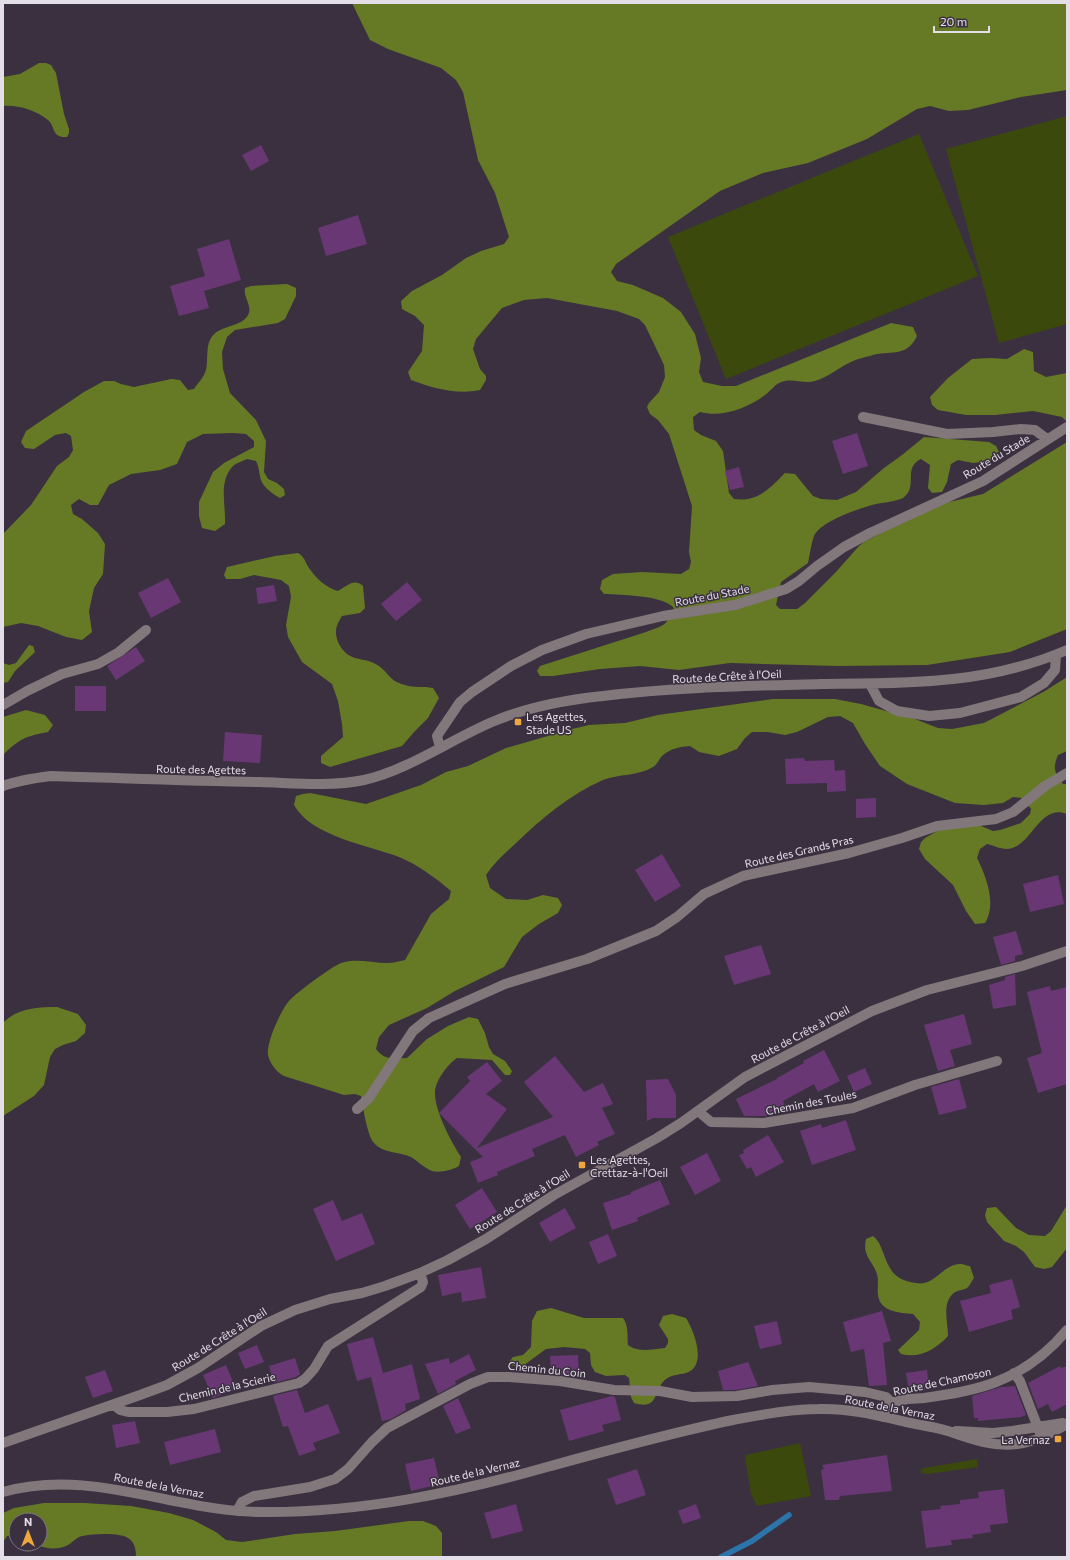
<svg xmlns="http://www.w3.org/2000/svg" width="1070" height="1560" font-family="Commissioner,sans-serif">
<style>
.green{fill:#3c490c}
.forest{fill:#667925}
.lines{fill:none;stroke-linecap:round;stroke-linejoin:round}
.stream{stroke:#2c75ab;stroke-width:5.5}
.building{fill:#693874}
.minor{stroke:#82777a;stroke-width:10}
.poi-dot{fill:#eea73d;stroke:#3a3040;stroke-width:1.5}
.labels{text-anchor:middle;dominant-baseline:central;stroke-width:3;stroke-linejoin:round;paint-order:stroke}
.street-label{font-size:11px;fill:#e4dee8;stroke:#3a3040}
.poi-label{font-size:11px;fill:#e4dee8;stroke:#3a3040;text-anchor:start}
</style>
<rect width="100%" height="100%" fill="#3a3040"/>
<path class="green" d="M1067,116V324L999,343L946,149Z
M919,134L978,276L726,379L668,237Z
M800,1443L811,1496L757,1506L751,1494L745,1458L746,1455Z
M977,1459L978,1467L928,1474L922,1473L920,1470L924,1468Z"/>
<path class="forest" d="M352,3H1067V90L1021,97L968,110L949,111L930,106L917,109L867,139L808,163L763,173L720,191L616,264L611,272L617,281L633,285L663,298L681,312L695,334L701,358L699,372L703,382L722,386H736L891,323L913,327L917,336C906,359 890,349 870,356C864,357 858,359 853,361C839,367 829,377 815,381C805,384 794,379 785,381C776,382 772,390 765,395C748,408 722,418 700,412L693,417L694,430L701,435L716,441L723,451L729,493L734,499C758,502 769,489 785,473L795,474L813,496L821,499L837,500L856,492L884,468L902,455L924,437L989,442L996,446L999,452L991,461L973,463L958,460L951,464L947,482L942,492L932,493L928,488L930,465L921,459C902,468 919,487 903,498C898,501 882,503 876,504C860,508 821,521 814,536C811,544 810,554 808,563L781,582L776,605L780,609H797L805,603L835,573L859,546L864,542L904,521L945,503L983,494L1067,442V629L1010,652L927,665L838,666L730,663L679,670L640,666L600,669L553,676H540L537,671L540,666L646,632C664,625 666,627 674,608C663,595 621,595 604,594L600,589L602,580L613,574L642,572L681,574L689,569L691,562L689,552L692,506L669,434L658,420L650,414L647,407L649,403L659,392L665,377L664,365L645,325L639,319L617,311L547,298L524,300L502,308L476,339L473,349L480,369L486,376V380L480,390C456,395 433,388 411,380L408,372L422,351L424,325L415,316L402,309L401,301L412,291L442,275L466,258L481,251L504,244L509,237L495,193L478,160L463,92L456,80L441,68L388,49L370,40Z
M39,63H46L51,65L56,73L64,114L69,129V133L67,137C51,138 56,127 48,120C35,110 19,105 3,106V77L20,74Z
M287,284L296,288V296L285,319L278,323L235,330L227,337L222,352L223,369L230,393L256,420L266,441L264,472L268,479L277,483L284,489L285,495L280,498C273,494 264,488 261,480C259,473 259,467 256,461L247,459C243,461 236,463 233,466C218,482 226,504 225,524L215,531L202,528L199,516V502L213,472L224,463L254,447V441L246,434L233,433L203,434L187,442L177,464L160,470L131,474L109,485L98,505H90L79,499L71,505L73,514L82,519L98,533L105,544L103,574L94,588L89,611L92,632L82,640L66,637L38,626L21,623L3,627V534L31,505L57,466L69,457L73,450L71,436L66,433L55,435L34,449L25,448L21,442L26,431L84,392L104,381H114L121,384L134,387L171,379L180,380L188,390L194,389C198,383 204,377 206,370C208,362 206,347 210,340C217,324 240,329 248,315C253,307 243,297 245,288L251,286Z
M1024,349L1033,352L1034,371L1046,377L1067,373V422L1062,417L1033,411L995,415H966L938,410L932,405L930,397L948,378L972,359L990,358L1007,359Z
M298,553C305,557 305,562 309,568C316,578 326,588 338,591C347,586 354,578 363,586L365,608L360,613L342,616C336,626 334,631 338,642C349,665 364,655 379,666C390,674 389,681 405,685C414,688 424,686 433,688L439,698L428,718L415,731L402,746L330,767L321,763V756L343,737L342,724L338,701L332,684L302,662L288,637L286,625L291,597L289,586L281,580L254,575L240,579H226L224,575L227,567L275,556Z
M29,645L33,646L35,652L15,671L8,682L3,683V663L9,665L16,663Z
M1067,677V751L1058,755C1052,770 1055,772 1063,784H1067V814C1038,803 1032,849 1006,849C1000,849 993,845 987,844L980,849L977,858C986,876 997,904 985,923L975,924L966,911L953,885L925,859L919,849L921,842L925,838L955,821H969L993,831L1000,830L1021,823L1030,814L1031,809L1022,798L1013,797L1003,803L984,805L955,803L907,784L880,766L865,744L853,723L840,716L828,717L797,732L785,735L768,732H752L745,738L737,749L719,756L699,752L690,746C680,747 671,748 662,756C659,759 657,765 653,767C638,776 619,774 603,780C569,795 541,819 515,844C504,854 494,863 486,875L490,888L506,899L527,900L543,895L558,898L562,905L558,913L539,924L522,937L504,967L455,991L427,1008L389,1025L379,1037L376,1049C385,1061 394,1058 407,1058L427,1039L448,1026L469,1017L478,1019L485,1033L489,1047L493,1054L505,1061L512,1071L510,1075H505L492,1060L457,1058C448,1064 436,1080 435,1091C434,1110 451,1141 461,1157L459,1166C452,1170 440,1173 432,1171C424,1168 418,1161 411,1157C400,1152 382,1153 374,1143C367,1135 363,1107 361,1096L355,1094L344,1095L284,1076C277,1073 269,1062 268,1055C266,1043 281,1010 289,1001C296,993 331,967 341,963C356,958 371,963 387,963C393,963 399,961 405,960L431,914L449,899L451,891C436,878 418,865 399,857C368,845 312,837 294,805L296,796L303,794L310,793L366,804L421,785L446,772L468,766L506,748L572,729L589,725L625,723L658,715L773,699H835L861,704L915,719L938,728L952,729L984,723L1045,691Z
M26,710L45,715L53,725L48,732C26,736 19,739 3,755V717Z
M57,1007L78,1014L86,1025L85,1033L76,1041L63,1045L55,1049L50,1057L44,1085L34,1096L3,1116V1023C17,1008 38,1007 57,1007Z
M1067,1205V1248L1052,1267L1044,1269L1035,1267L1024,1252L1016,1246L1004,1241L987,1222L985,1215L987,1208L996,1207L1016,1228L1029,1235L1045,1236L1051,1231Z
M873,1236C879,1241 880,1245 883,1252C890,1272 895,1280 916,1283C935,1287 943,1263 961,1264C963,1264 967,1266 970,1266L974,1278C972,1280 970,1286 967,1288C964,1290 959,1290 955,1292C941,1302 948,1321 948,1336C936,1349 920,1359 901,1354L898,1350L919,1330L920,1322L913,1314C900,1313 880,1312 878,1295C877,1288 879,1281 877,1274C872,1260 862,1256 866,1239Z
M551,1308L584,1318H623C629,1327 627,1335 628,1345C638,1353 653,1349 665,1348L668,1343V1339L659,1325L663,1316L672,1314L686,1318C694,1331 708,1366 686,1373C679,1375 673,1374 666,1379C653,1389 660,1411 634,1403L631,1397L629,1378L625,1375L606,1376L595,1372L591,1365L590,1353L585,1349L564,1347L546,1349L520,1368L512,1365L510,1361L513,1357L523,1355L531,1347L532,1321L537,1311Z
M44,1503H85L131,1506L169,1513L193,1520L216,1532L226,1540L242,1542L295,1534L335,1531L409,1521H423L436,1526L442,1533V1557H136C136,1550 135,1542 128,1538C119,1532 89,1534 79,1537C75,1539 71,1544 66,1546C58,1550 44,1549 36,1544H40V1520H16V1534L7,1536L3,1542V1513L14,1508Z"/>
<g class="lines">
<path class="stream" d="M721,1557L752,1541L789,1515"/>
</g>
<path class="building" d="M261,145L269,161L251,171L242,155Z
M358,215L367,244L326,256L318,228Z
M229,239L241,280L204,291L209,308L179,316L170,286L205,276L197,249Z
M857,433L868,466L843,474L832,441Z
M739,467L744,487L730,490L725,471Z
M168,578L181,602L151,618L138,593Z
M407,582L422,600L396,621L381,604Z
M274,585L277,601L258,604L256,588Z
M136,647L145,661L116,680L107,666Z
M75,686H106V711H75Z
M225,732L262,735L260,763L223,761Z
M804,758L805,761L834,760L835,771L845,770L846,791L827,792V783L786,784L785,759Z
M876,798V817L856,818V799Z
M662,854L681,886L655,902L635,870Z
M1058,875L1064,904L1030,912L1023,884Z
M1016,931L1023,954L1015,956V961L1001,965L993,937Z
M761,945L771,974L734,985L724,956Z
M1015,974L1016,1005L993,1009L989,985L1005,980V977Z
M1050,986L1051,991L1067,987V1084L1038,1093L1027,1058L1042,1053L1027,992Z
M964,1014L972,1044L950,1050L955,1066L938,1071L924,1025Z
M824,1050L840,1081L818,1092L814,1084L783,1101L785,1106L765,1116H744L736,1099L777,1079V1078L804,1063L803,1061Z
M555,1056L584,1092L603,1083L613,1104L602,1108L615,1134L597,1142L599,1145L576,1157L565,1135L532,1149L535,1156L497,1172L498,1175L478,1183L470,1162L483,1157L439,1113L470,1081L467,1077L487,1062L502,1081L486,1094L507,1109L477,1148L553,1117L524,1082Z
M865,1068L872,1084L854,1092L847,1076Z
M668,1079L676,1095V1118H653L647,1121L646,1080Z
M959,1079L967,1108L939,1115L931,1087Z
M846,1120L856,1150L812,1165L800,1131L821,1124L822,1128Z
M768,1135L784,1162L756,1177L751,1167L747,1169L739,1155L744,1153L743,1150Z
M707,1153L721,1181L695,1195L680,1167Z
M660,1180L670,1204L637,1218L638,1221L612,1230L603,1203L631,1194V1192Z
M482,1188L497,1212L470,1229L455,1205Z
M333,1200L342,1221L362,1213L375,1244L336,1261L313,1209Z
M565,1208L576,1228L550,1242L539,1223Z
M608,1234L617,1256L598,1264L589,1242Z
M481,1267L486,1298L462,1302L461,1292L442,1296L438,1275Z
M1012,1279L1020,1307L1011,1310L1013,1319L969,1332L960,1301L991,1293L989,1285Z
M882,1311L891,1341L883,1343L887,1385L869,1386L864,1349L851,1352L843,1322Z
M777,1321L782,1344L760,1349L754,1326Z
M373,1337L383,1373L412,1364L420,1399L405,1404L406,1410L391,1419L382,1421L371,1377L357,1381L347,1344Z
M257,1345L264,1362L245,1369L238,1353Z
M469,1354L476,1370L455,1381L456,1384L438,1394L425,1364L449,1358L450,1364Z
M578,1355L579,1376L551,1374L550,1356Z
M295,1358L300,1374L296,1377L274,1383L269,1366Z
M748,1362L758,1386L736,1390H723L718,1371Z
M226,1365L236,1389L213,1398L203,1375Z
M1060,1366L1061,1368L1067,1366V1404L1052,1412L1048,1404L1038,1409L1028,1383Z
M105,1370L113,1391L93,1398L85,1377Z
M927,1370L929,1389L909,1392L906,1373Z
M1015,1386L1026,1415L1021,1417L978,1421V1418H974L972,1396L1001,1387Z
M297,1390L305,1413L328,1404L340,1433L313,1443L316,1450L299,1456L288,1426L283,1427L273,1396Z
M612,1396L615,1397L621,1420L602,1425L604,1431L569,1441L560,1410Z
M458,1398L471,1428L456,1434L443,1406Z
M135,1421L140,1443L116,1448L112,1425Z
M215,1429L221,1452L170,1465L164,1442Z
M887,1455L892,1491L840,1496L839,1500H825L821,1470L824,1469L822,1465Z
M434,1458L440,1484L411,1491L405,1464Z
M637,1469L646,1495L616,1505L607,1479Z
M1004,1489L1008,1523L990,1525L991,1532L972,1535L973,1538L951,1540L952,1545L926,1548L921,1511L941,1509L940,1506L960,1504V1500L979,1498L978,1492Z
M516,1504L523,1531L492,1539L484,1513Z
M696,1504L701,1518L683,1524L678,1511Z"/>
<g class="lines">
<path class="minor" d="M863,417L947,434L993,432L1021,429L1035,430L1047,439
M870,684L879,701L897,711L929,716L960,713L1021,697L1044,683L1055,670L1056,655
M3,705L27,691L62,674L98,664L119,652L146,630
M440,747L437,736L460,702L472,692L511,666L542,650L586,634L663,616L735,605L786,589L799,581L817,566L844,547L870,533L983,481L1067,427
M3,786C19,780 35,778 51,776C121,778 190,781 260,782C294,783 330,787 364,780C408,770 450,740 492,722C527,707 565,700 603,696C675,687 749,686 821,684C908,683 986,685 1067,650
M357,1109L369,1098L413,1031L429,1018L505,984L587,959L656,931L677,917L704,894L743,876L849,853L902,838L937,826L996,819L1013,812L1045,786L1067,773
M698,1111L711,1122L764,1123L853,1108L915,1085L997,1061
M1014,1373L1020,1381L1040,1433
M114,1405L120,1410L128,1412H167L194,1409L299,1383L305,1379L314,1369L328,1346L421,1287L423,1282L420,1273
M883,1417C885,1412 887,1407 891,1404C900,1398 915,1399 924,1398C946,1395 976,1390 996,1382C1024,1371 1048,1353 1067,1330
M956,1431L993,1433L1012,1431L1063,1423
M3,1443L140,1395L167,1385L198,1368L261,1326L295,1310L330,1299L362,1293L385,1286L420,1273L448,1260L486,1239L554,1195L657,1138L681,1123L745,1077L872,1011L927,990L1022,966L1067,951
M3,1492C92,1467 174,1512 262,1512C359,1513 455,1493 547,1467C609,1450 670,1433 733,1420C761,1415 790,1409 819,1409C850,1408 880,1416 911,1423C923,1426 936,1427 948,1431C971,1439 992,1447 1017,1444C1036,1442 1051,1433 1067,1424
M237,1511L242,1502L254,1496L310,1487L335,1479L348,1469L372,1442L387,1428L470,1384L488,1377H509L560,1381L614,1390L660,1391L692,1397L737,1396L772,1390L809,1387L865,1392L886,1397L892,1403"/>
</g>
<g class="poi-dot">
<rect x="514" y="718" width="8" height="8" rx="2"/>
<rect x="578" y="1161" width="8" height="8" rx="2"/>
<rect x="1054" y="1435" width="8" height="8" rx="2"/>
</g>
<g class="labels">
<g class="street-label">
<text transform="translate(996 456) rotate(-31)">Route du Stade</text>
<text transform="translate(712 595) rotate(-11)">Route du Stade</text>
<text transform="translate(727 676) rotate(-3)">Route de Crête à l'Oeil</text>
<text transform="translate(201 769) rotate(1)">Route des Agettes</text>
<text transform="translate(799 851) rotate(-13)">Route des Grands Pras</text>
<text transform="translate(800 1034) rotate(-28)">Route de Crête à l'Oeil</text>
<text transform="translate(811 1102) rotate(-11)">Chemin des Toules</text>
<text transform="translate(522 1201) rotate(-32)">Route de Crête à l'Oeil</text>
<text transform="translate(219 1339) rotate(-32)">Route de Crête à l'Oeil</text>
<text transform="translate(547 1369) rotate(6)">Chemin du Coin</text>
<text transform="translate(942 1381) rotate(-12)">Route de Chamoson</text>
<text transform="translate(227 1387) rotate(-13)">Chemin de la Scierie</text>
<text transform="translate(890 1407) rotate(11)">Route de la Vernaz</text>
<text transform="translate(475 1472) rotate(-13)">Route de la Vernaz</text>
<text transform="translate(159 1485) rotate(11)">Route de la Vernaz</text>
</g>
<g class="poi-label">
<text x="526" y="716">Les Agettes,<tspan x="526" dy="13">Stade US</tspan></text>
<text x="590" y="1159">Les Agettes,<tspan x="590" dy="13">Crettaz-à-l'Oeil</tspan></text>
<text x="1050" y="1439" text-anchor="end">La Vernaz</text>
</g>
</g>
<rect width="1070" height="1560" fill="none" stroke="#e4dee8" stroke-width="8"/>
<g transform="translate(28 1532)"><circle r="19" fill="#3a3040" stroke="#7e7683"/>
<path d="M0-3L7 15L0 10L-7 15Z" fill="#eea73d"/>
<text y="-6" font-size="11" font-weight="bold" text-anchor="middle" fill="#e4dee8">N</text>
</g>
<path d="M934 26v6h55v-6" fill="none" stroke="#e4dee8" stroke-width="2"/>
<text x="940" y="26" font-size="12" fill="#e4dee8" stroke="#3a3040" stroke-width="3" paint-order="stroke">20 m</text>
</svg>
